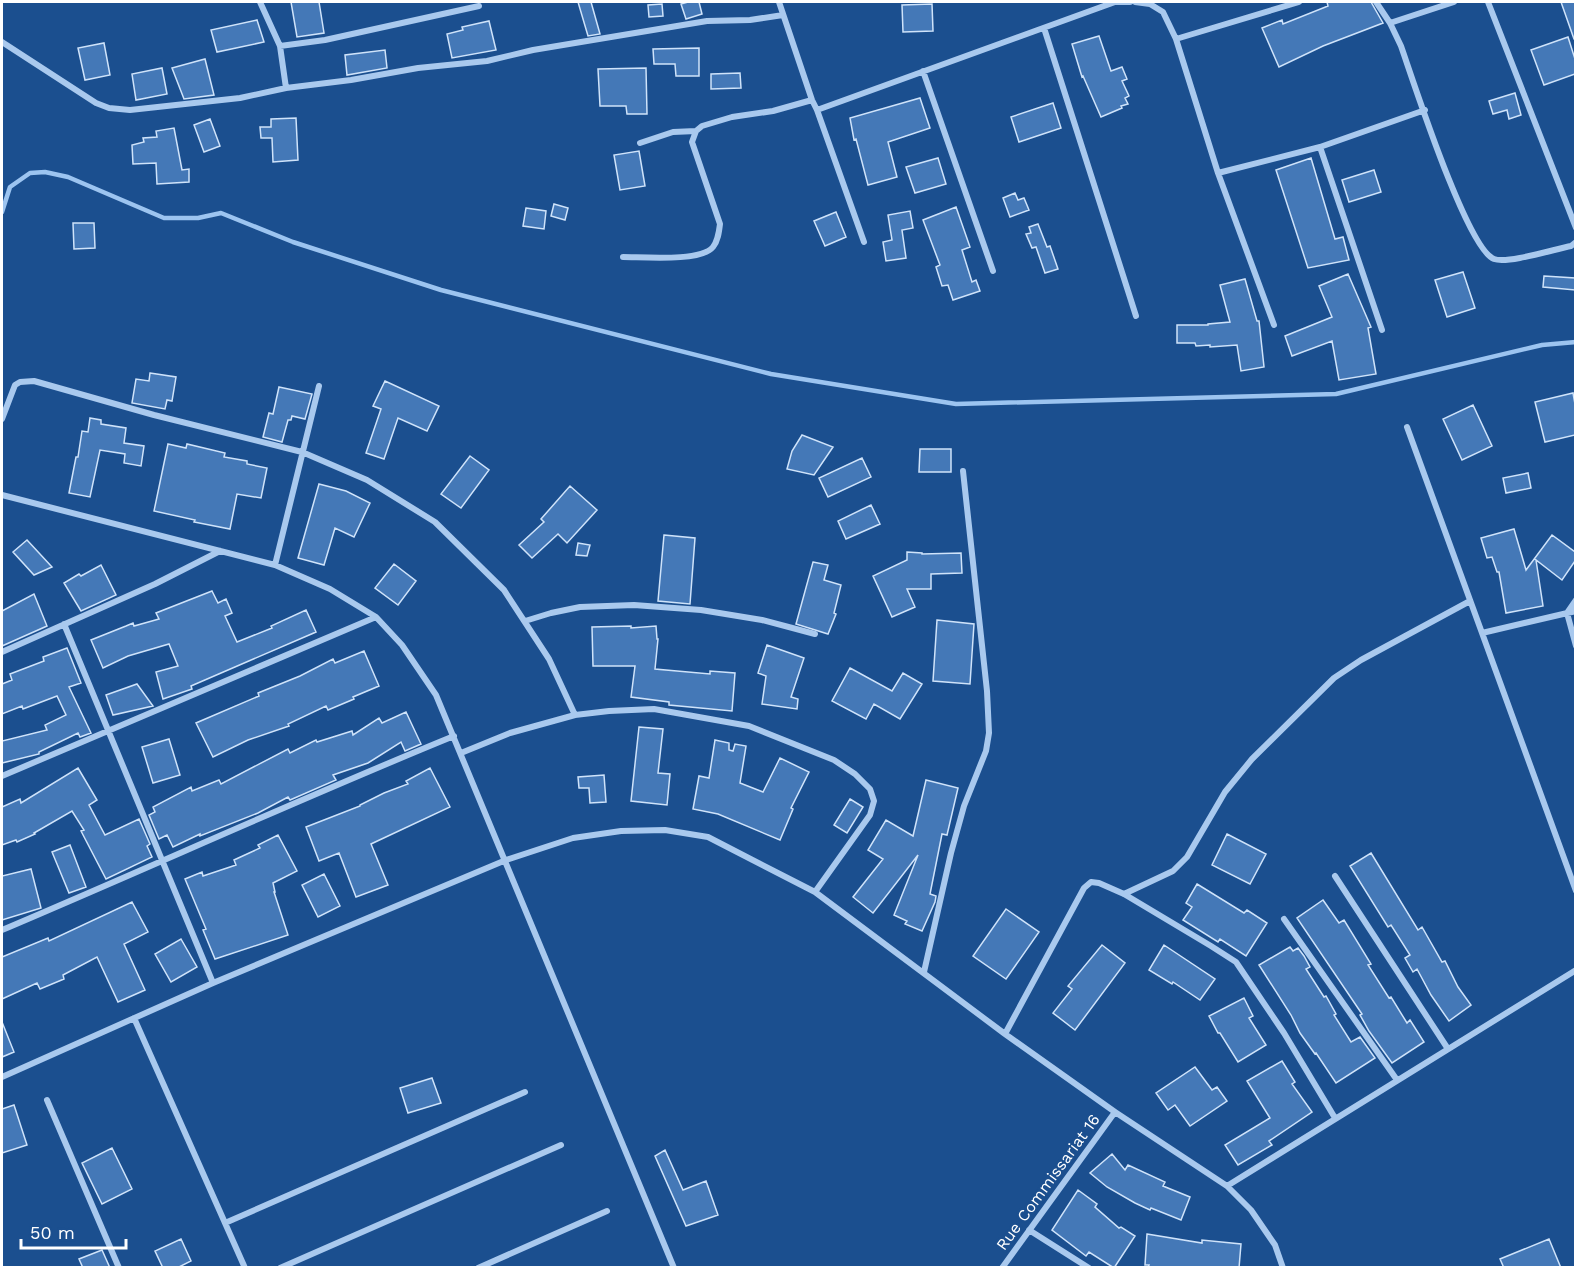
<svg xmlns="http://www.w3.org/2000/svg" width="1577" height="1269" font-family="'Work Sans',sans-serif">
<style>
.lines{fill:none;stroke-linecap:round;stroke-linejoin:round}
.stream{stroke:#9cc4f0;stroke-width:4.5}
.building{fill:#4478b7;stroke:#cfe3fa;stroke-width:1.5}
.street{stroke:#a9c9ee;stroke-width:6}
.labels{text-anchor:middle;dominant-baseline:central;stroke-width:5;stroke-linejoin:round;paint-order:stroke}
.street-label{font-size:16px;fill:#fff;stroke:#1b4f8f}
</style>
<rect width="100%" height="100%" fill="#1b4f8f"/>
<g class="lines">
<path class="stream" d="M2,212L10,187L30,173L45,172L68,177L164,218H198L221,213L293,242L441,290L771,374L956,404L1336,394L1542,345L1576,342"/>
</g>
<path class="building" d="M291,2H319L324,33L297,37Z
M578,2H591L600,34L588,36Z
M688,2H699L702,14L686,19L681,4Z
M1327,2H1371L1383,23L1323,46L1279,67L1262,28L1282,20L1283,24L1328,6Z
M1561,2H1575V39H1574Z
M662,4L663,16L649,17L648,5Z
M932,4L933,31L903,32L902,5Z
M257,20L264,42L217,52L211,30Z
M489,21L496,50L452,58L447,34L463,30L462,27Z
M1099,36L1111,71L1122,67L1127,79L1122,81L1129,96L1125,98L1128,104L1121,106L1122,108L1101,117L1083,76L1082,77L1072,44Z
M1568,37L1575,59V74L1544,85L1531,50Z
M104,43L110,75L85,80L78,48Z
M699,48V76H676L675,64H654L653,49Z
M385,50L387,68L347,75L345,55Z
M205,59L214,95L184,99L172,68Z
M162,68L167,94L136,100L132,74Z
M646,68L647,114H627L626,106H600L598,69Z
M740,73L741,88L711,89V74Z
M1515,93L1521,115L1509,119L1507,110L1493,114L1489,101Z
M920,98L930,128L888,142L897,177L868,185L856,139L854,140L850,118Z
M1053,103L1061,128L1019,142L1011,117Z
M296,118L298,160L273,162L272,138H261L260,127H271V119Z
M210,119L220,146L204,152L194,125Z
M174,128L182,170L189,169V182L157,184L156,163L133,164L132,145L144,142L143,138L157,137L156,131Z
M639,151L645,186L620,190L614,155Z
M938,158L946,184L915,193L906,167Z
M1311,158L1335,239L1343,237L1349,260L1308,268L1276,170Z
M1374,170L1381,192L1349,202L1342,180Z
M1015,193L1018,200L1024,198L1029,210L1010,217L1003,198Z
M554,204L568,208L565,220L551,216Z
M956,207L970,247L962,250L972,282L976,280L980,291L953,300L948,285L942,286L936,267L940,265L923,220Z
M526,208L546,211L544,229L523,226Z
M910,211L913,228L902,230L906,258L886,261L883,242L892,240L888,215Z
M836,212L846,237L825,246L814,221Z
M73,223H94L95,248L74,249Z
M1038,224L1047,247L1050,246L1058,269L1045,273L1036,247L1032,248L1026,234L1031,233L1029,227Z
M1463,272L1475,308L1447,317L1435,280Z
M1348,274L1371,327L1368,328L1376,374L1339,380L1332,341L1292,356L1285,336L1332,317L1319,286Z
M1544,276L1575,278V290L1543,287Z
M1245,279L1257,321H1259L1264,367L1241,371L1237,345L1210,347V345L1196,346L1195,343H1177V325H1208V324L1230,322L1220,285Z
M150,373L176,377L172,401L167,400L165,409L132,403L136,379L149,381Z
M385,381L439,406L427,431L398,418L384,459L366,453L381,409L373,406Z
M279,387L312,394L305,419L292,416L291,420H288L282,442L263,437L269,413L273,414Z
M1573,393L1575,404V435L1545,442L1535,402Z
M1473,405L1492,446L1462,460L1443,419Z
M90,418L101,420V424L126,428L124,443L144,446L141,466L124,463L125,454L100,450L90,497L69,493L76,457H78L82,431L88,432Z
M802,435L833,447L814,475L787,469L792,451Z
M168,444L186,448L187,444L225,453L224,457L247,461V464L267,468L261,498L237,494L230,529L194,522L195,520L154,511Z
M920,449H951V472H919Z
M470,456L489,470L461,508L441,494Z
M862,458L871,477L828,497L819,478Z
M1528,473L1531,488L1506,493L1503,478Z
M319,484L346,491L370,503L354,537L335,528L324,565L298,558Z
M570,486L597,510L567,543L558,534L532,558L519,545L544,522L541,519Z
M871,505L880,524L846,539L838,521Z
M1514,529L1526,570L1552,535L1575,552V561L1562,580L1536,560L1543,606L1506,613L1499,572H1497L1492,557L1487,558L1481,538Z
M664,535L695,538L690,604L658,601Z
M27,540L52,567L34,575L13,552Z
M578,543L590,545L587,556L576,555Z
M907,552L922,553V554L961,553L962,573L931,574V589H907L915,607L892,617L873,576L907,560Z
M813,562L828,565L824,580L841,585L834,613L836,614L828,634L796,624Z
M394,564L416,581L398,605L375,588Z
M101,565L116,595L81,611L64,583L79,574L81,576Z
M212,591L218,603L226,599L232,613L225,616L237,642L272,628L271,626L306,610L316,632L191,686L192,689L163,699L156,672L178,666L169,644L128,656L103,668L91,640L126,626L133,623L134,626L159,619L156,613Z
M34,594L47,626L2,646V611Z
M937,620L974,624L970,684L933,681Z
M631,626V628L656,626L657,639H658L655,669L710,674V671L735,673L732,711L669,705V702L631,697L635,666H593L592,627Z
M767,645L804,658L791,697L798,699L797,709L762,704L766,676L758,673Z
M67,648L81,683L69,687L91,733L80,737L78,733L39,752V754L2,763V741L47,730L45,725L66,715L57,696L23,709L22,706L2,714V684L12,680L10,674L44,661L43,657Z
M364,651L379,686L353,697L354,699L328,710L326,706L288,724L289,726L248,740L213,757L196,723L259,696L258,693L300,676L333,659L335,663Z
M850,668L892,691L903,673L922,684L900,719L874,704L866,719L832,701Z
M137,684L153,706L113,715L106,695Z
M406,712L421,744L405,751L401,742L368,763L333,775L336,780L290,800L288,797L258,813L200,836V834L173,847L167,835L159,839L149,815L155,812L153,807L191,787L192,791L219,780L221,784L288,749L290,753L316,740L317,742L352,731L353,735L379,718L382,723Z
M639,727L663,729L658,773L670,774L667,805L631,801Z
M169,739L180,775L153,783L142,747Z
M715,740L729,743V750L733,751L735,744L746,746L740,783L763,792L780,758L809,772L791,808L793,809L780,840L718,814L693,809L699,776L709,778Z
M78,768L97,800L89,805L105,835L139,819L150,844L147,846L152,857L106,879L81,831L84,830L72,811L34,833L35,834L17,842L16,840L2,845V807L20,799L21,803Z
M430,768L450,807L371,844L388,885L356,897L339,853L319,861L306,827L360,806V805L384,793L408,784L406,781Z
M604,775L606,802L590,803L589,788H579L578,777Z
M926,780L958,788L947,835L942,834L930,894L936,896L935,902L922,931L905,924L907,921L894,915L918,855L873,913L853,897L883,859L868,850L886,820L913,836Z
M850,799L863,807L847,833L834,825Z
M1227,834L1266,854L1250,884L1212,865Z
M278,835L297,871L273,883L275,892H274L288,935L215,959L203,930L206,929L185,879L202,872L203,876L236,865L234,860L260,848L258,845Z
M70,845L86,887L69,893L52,852Z
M1371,853L1418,930L1422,927L1442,962L1445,961L1458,987L1471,1005L1449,1021L1431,995L1417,969L1413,972L1405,958L1410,955L1391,925L1388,927L1350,866Z
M31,869L41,908L2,920V876Z
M324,874L340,906L318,917L302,885Z
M1197,884L1244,913L1247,910L1267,923L1246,956L1220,939L1218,942L1183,920L1192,907L1186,903Z
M1323,900L1339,923L1344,920L1371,964L1368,965L1389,998L1391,997L1407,1023L1410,1020L1424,1042L1392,1063L1369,1031L1360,1015L1362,1014L1297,918Z
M132,902L148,932L124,944L145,990L118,1002L97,957L63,975L64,979L40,989L37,983L2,999V957L48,938L49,941Z
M1006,909L1039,932L1006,979L973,956Z
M181,939L197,967L171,982L155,954Z
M1102,945L1125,963L1075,1030L1053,1013L1072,989L1068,986Z
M1164,945L1215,979L1200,1000L1173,982L1172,984L1149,970Z
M1290,947L1293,951L1298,948L1304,956L1310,967L1306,969L1324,997L1326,996L1336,1014L1334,1015L1351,1042L1360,1037L1375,1058L1336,1083L1316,1053L1315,1054L1300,1033L1291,1015L1259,965Z
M1244,998L1253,1016L1249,1018L1266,1045L1238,1062L1220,1033H1218L1209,1016Z
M2,1022L14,1052L2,1057Z
M1282,1061L1295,1082L1292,1084L1312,1112L1269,1141L1272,1145L1238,1165L1225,1145L1270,1118L1247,1081Z
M1195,1067L1212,1090L1217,1087L1227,1101L1190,1126L1175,1105L1168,1110L1156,1093Z
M432,1078L441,1103L408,1113L400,1088Z
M14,1105L27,1145L2,1153V1109Z
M112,1148L132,1189L102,1204L82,1163Z
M665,1150L683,1190L706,1181L718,1215L686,1226L655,1156Z
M1112,1154L1125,1170L1128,1165L1165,1182L1163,1186L1190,1197L1181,1220L1151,1208L1150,1210L1135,1203L1107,1187L1090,1173Z
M1078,1190L1097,1204L1095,1207L1119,1228L1121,1227L1135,1236L1114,1268L1089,1252L1086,1256L1052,1230Z
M1147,1234L1202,1243V1240L1241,1244L1239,1268H1148L1149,1265H1145Z
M181,1239L191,1261L177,1268H163L155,1251Z
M1549,1239L1561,1268H1504L1500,1259Z
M102,1250L110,1268H83L79,1259Z"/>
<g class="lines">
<path class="street" d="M260,2L280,46L286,88
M779,2L812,100L817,110L864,242
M1135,2L1150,4L1163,12L1176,39L1218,173L1274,325
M1376,2L1390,23L1401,46C1413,80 1467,249 1494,259C1508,264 1555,249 1571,246L1576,242
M1488,2L1576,228
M1390,23L1454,2
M1044,28L1136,316
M1176,39L1299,2
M2,42L96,103L109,108L130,110L240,98L286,88L351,80L418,68L487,61L533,50L707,21L750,20L783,15
M280,46L325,40L479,6
M923,71L993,271
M817,110L1115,2H1130
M640,143L673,132L696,131
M1320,147L1382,330
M1218,173L1320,147L1425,110
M623,257C643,257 701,262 713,247C718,241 719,232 720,224L692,142L696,131L702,126L732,117L773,111L812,100
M2,419L15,385L20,382L34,381L154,415L302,452L367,480L435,522L504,590L549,659L575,715
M1407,427L1576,891
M2,495L275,565L330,589L376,617L402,645L436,695L674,1268
M275,565L319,386
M1576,600L1567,613L1576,646
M525,621L551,613L580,607L634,605L701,610L762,620L815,634
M64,624L213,983
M1482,633L1576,611
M2,652L155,584L220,551
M461,753L510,733L575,715L609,711L654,709L749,726L834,760L855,774L870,789L874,801L870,815L815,892
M2,776L376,617
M1335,876L1448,1049
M1124,894L1173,871L1187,857L1225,792L1252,759L1334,678L1361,660L1470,601
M1284,919L1397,1080
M2,930C153,866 302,798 454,736
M924,972L951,853L964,806L986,751L989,733L987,691L963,471
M134,1018L245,1268
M1005,1034L1084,888L1091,882L1099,883L1124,894L1211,946L1236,962L1284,1033L1335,1118
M2,1077L213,983L506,860L573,838L621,831L665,830L708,837L815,892L1005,1034L1115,1112L1227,1186L1251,1210L1275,1245L1283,1268
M47,1100L119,1268
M1227,1186L1576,970
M225,1223L525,1092
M1029,1230L1089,1268
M280,1268L561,1145
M478,1268L607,1211
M1002,1268L1115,1112"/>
</g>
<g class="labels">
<g class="street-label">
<text transform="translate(1048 1182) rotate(-54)">Rue Commissariat 16</text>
</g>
</g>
<rect width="1577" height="1269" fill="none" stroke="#ffffff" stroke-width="6"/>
<path d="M21 1239v9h105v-9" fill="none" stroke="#ffffff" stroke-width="3"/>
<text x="30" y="1239" font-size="18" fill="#ffffff" stroke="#1b4f8f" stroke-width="4.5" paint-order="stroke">50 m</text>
</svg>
